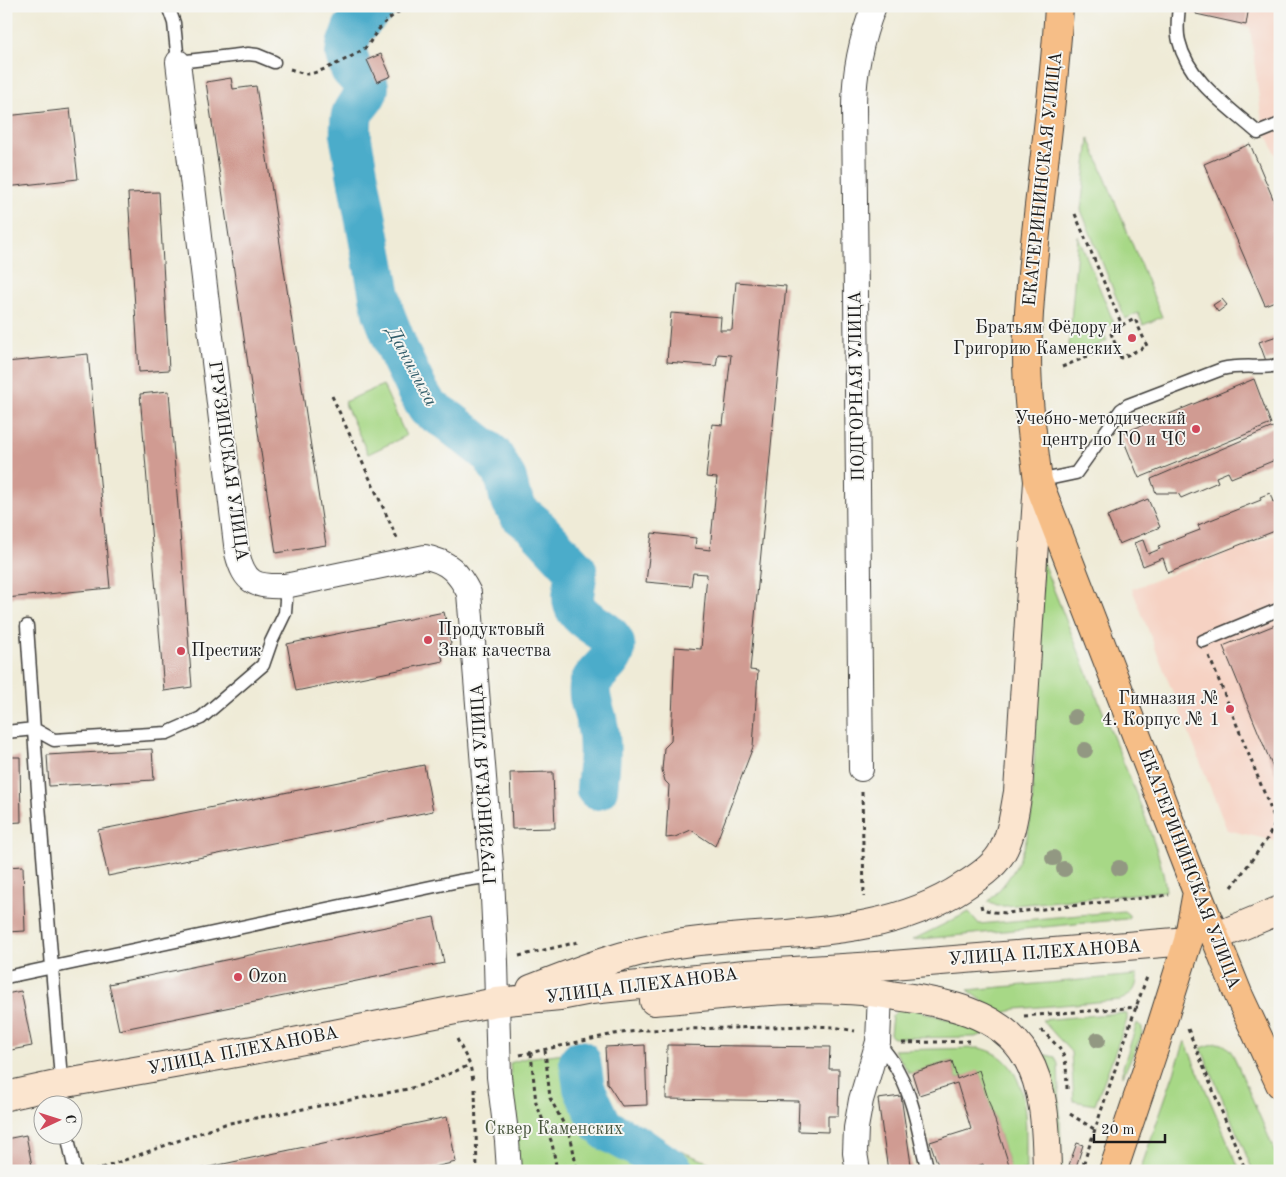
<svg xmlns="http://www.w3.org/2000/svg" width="1286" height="1177" font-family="'Old Standard TT',serif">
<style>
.built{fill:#f6d2c3}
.green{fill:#a7d886;stroke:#627a51}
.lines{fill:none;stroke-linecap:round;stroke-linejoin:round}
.river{stroke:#4bacca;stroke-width:42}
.building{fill:#d09b92}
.service-casing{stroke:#3c3b38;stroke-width:15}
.minor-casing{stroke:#3c3b38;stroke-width:26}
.secondary-casing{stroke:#3c3b38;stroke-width:30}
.primary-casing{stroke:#3c3b38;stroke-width:30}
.path{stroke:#3c3b38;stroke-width:3;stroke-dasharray:4 4;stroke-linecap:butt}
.service{stroke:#fff;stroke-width:12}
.minor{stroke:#fff;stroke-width:24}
.secondary{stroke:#fbe5cf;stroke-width:28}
.primary{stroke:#f6be87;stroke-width:28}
.tree{fill:#929882}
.poi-dot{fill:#d1495b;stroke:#f6f6f2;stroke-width:2}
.labels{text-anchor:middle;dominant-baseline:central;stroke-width:4;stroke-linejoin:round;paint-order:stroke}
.street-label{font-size:18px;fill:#1c1c1c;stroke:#f6f6f2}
.poi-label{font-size:18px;fill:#1c1c1c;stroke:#f6f6f2;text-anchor:end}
.park-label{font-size:18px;fill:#46543c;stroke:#f6f6f2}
.water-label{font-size:19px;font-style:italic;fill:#315d6a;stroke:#f6f6f2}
</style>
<rect width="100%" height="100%" fill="#f6f6f2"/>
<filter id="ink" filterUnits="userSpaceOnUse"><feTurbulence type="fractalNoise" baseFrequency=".02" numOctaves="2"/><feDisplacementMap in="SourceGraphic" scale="10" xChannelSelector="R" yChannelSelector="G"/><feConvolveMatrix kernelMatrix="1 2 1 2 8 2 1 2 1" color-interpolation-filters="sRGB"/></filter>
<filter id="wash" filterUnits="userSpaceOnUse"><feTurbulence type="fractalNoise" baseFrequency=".0096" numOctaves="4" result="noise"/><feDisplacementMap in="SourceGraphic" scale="20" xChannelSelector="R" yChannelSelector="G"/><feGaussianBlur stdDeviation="1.12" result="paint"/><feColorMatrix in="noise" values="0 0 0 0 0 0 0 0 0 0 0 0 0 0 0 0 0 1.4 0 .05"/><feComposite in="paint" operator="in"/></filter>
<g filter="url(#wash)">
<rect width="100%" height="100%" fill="#efebd7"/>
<path class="built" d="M1159,6H1280V164L1262,123L1250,27Z
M1280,533V842L1227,830L1132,589Z"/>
<path class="green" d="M1089,138L1162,317L1143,325L1138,313L1125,319L1081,210Z
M1078,236L1114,323L1102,329L1107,341L1068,358Z
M383,385L406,436L368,454L344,402Z
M1041,558L1143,811C1152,837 1163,864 1166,891L1005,906H997L988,902C1019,870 1026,852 1032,809L1042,588Z
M1124,911L1129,915V917L1126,919L912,940L969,912L979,924Z
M1137,975C1138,987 1132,996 1120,1000L1016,1009L1007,1012L1003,1016L968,990Z
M903,1009H913L990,1032L975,1037L893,1038L890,1034L892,1016L897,1011Z
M1119,1013L1127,1014V1020L1095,1105L1074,1101L1071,1052L1042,1020Z
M1137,1023L1142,1027V1034L1123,1076V1067Z
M1185,1041L1240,1171H1140Z
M1216,1043C1226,1043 1231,1050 1235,1059L1280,1163V1170L1253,1171L1201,1048Z
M979,1048C1034,1058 1025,1129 1026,1171H1011L979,1071L957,1079L952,1061L912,1073H909L894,1050Z
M572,1052L582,1098L628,1130L730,1171H515L510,1063L526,1058Z
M1046,1055L1055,1057L1058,1064L1062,1171H1057L1041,1056Z"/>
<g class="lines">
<path class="river" d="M375,6L353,29L347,46L346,54L351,69L368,87C367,99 355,104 352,115C350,123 351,132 351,140L383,312L400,355L417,390L428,408L449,421L492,455L506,479L510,497L519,513L534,525L576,570C577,581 571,594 574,604C579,622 610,629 614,644C618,661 593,671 590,686C588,700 595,711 597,724C602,745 599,768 597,789
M580,1061L584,1088L601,1124L607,1130L637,1146L673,1171"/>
</g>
<g id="blocks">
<path class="building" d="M1198,6H1249L1246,25L1196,14Z
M381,54L391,76L377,82L367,60Z
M231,78L233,89L256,86L326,545L276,553L206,82Z
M70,109L78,179L6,187V116Z
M1250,144L1280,215V299L1265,305L1204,164Z
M159,192L169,370L139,372L128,193Z
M736,282L786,286L750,670L758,671L753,747L715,846L691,830L675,837L666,838L669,785L665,781L662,770L664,748L671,741L675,647L701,649L707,574L693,573L691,586L646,582L652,533L696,538L695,548L710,550L717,478L706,477L712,424L723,425L731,355L718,354L716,366L667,362L671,313L721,317L720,330H732Z
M1222,299L1227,305L1218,312L1213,305Z
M1280,335V356L1266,361L1259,342Z
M88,354L110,588L6,598V362Z
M1254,379L1271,424L1139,478L1121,434Z
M169,391L192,687L164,691L140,394Z
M1273,427L1280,442V458L1231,478L1228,472L1216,477L1218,482L1181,498L1178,493H1156L1151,479Z
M1270,493L1273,502L1280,499V529L1168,573L1163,558L1143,566L1134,543L1143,540L1148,554L1160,549L1158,546L1200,530L1198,525L1261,500L1260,497Z
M1148,499L1160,527L1119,544L1107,516Z
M444,612L451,644L440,647L443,661L296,691L287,644Z
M1280,623V785L1223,646Z
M152,749L154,780L49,786L47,755Z
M6,757H20L21,822L6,823Z
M424,765L433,811L108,876L98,830Z
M553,772L555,828L512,829L510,773Z
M23,866L25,931L6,932V867Z
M434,917L444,963L119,1030L109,984Z
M21,991L32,1046L6,1051V994Z
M645,1045L647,1105L622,1106L607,1083L605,1047Z
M667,1045L830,1047L829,1069H839L838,1116H828V1132L798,1131L799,1101L666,1099Z
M952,1061L957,1079L979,1070L1011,1171H985L983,1164L963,1171H940L930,1142L971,1129L957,1083L919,1095L912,1073Z
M901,1096L912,1171H888L878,1099Z
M447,1117L456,1162L417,1171H190Z
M26,1135L33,1171H6V1139Z
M1077,1143L1083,1145L1076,1167L1069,1165Z"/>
</g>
</g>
<g filter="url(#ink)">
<use href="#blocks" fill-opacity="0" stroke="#3c3b38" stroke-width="1"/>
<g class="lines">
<g class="service-casing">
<path id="service" d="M168,6L174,23L178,62L248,54L257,55L274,62
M1179,6C1178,18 1176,30 1179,41C1188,81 1229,107 1258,133L1280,124
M1038,481L1076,473L1121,410L1128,405L1222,369C1241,364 1261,369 1280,365
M27,626L39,805L63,1104
M1203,641L1280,609
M6,732L34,729L54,740L167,733L201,718L263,665L271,642L285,613L286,600L285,586
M6,977L459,881L492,876
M878,1042C885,1052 893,1060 898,1071C915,1102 919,1137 928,1171
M67,1134L75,1171"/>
</g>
<g class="minor-casing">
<path id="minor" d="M178,62L237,553C245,584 255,587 285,586L425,557C448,561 459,573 469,593L492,876L496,962L499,1077L507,1141L509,1171
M861,769L854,107C854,72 861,39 874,6
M858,1171L855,1153L856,1128L861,1100L878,1042L880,993"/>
</g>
<g class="secondary-casing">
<path id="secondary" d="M1215,937L1280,910
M531,989C577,971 622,953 671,945C769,928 877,944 964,886C978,877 992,868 1001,854C1012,835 1014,813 1018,792L1038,481
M654,1001C723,996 793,985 862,991C874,992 885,994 896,996C943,1002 1000,1012 1026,1056C1046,1090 1046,1133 1047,1171
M6,1096L61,1084L253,1050L496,1002L560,996L591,990L745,974L892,965L1188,941"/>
</g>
<g class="primary-casing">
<path id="primary" d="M1059,6C1053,123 1030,239 1027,357C1027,398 1033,440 1038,481L1197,892L1239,996L1280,1084
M1113,1171L1154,1049L1188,941L1197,892"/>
</g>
<path class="path" d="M1094,7L1095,6
M290,69C296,71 303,74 309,74C319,73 359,54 366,47C370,43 372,38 375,34C385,21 396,11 412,6
M1075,214L1122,325L1110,331L1121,358L1147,346L1135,319L1122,325
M1062,367L1116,345
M332,396L397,538
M1209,656L1276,822L1280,820
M862,792L864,897
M1232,887L1267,839L1276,822
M981,905L982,909L994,912L1007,913L1169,895
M519,956L578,942
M1024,1016L1138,1007
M1188,1029L1246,1171
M1041,1030C1067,1054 1066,1054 1067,1089
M457,1039L470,1065L473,1080
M902,1043L969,1041
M545,1050L550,1098L571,1138L577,1171
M531,1053L536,1103L552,1143L557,1171
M520,1055L614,1034L645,1030L812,1026L834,1027L855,1031
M475,1089L477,1171
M1070,1114L1094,1129
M94,1171L225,1124L408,1089L425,1084L470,1065
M1081,1171L1136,1007L1147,977"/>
<use href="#service" class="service"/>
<use href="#minor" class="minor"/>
<use href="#secondary" class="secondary"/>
<use href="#primary" class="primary"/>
</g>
<g class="tree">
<circle cx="1075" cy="717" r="8"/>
<circle cx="1085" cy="750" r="8"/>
<circle cx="1053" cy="858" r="8"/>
<circle cx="1119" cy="868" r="8"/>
<circle cx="1064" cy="869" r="8"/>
<circle cx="1098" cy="1040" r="8"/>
</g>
</g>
<g class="poi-dot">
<circle cx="1132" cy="338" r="5"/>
<circle cx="1196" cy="429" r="5"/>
<circle cx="428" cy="640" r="5"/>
<circle cx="181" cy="651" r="5"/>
<circle cx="1230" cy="709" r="5"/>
<circle cx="238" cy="977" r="5"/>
</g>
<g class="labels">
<g class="street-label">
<text transform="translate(1043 179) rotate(-84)">ЕКАТЕРИНИНСКАЯ УЛИЦА</text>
<text transform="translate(857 386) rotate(-91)">ПОДГОРНАЯ УЛИЦА</text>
<text transform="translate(228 461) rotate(82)">ГРУЗИНСКАЯ УЛИЦА</text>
<text transform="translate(484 784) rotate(-94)">ГРУЗИНСКАЯ УЛИЦА</text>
<text transform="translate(1189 869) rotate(69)">ЕКАТЕРИНИНСКАЯ УЛИЦА</text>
<text transform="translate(1045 953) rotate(-4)">УЛИЦА ПЛЕХАНОВА</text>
<text transform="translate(642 986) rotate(-7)">УЛИЦА ПЛЕХАНОВА</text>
<text transform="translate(243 1051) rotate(-11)">УЛИЦА ПЛЕХАНОВА</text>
</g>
<g class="poi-label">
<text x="1122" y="328">Братьям Фёдору и<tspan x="1122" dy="21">Григорию Каменских</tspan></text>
<text x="1186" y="419">Учебно-методический<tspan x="1186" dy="21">центр по ГО и ЧС</tspan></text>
<text x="438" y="630" text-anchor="start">Продуктовый<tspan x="438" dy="21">Знак качества</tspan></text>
<text x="191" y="651" text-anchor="start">Престиж</text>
<text x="1220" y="699">Гимназия №<tspan x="1220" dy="21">4. Корпус № 1</tspan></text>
<text x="248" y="977" text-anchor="start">Ozon</text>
</g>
<g class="park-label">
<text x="554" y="1129">Сквер Каменских</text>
</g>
<g class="water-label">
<text transform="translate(411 367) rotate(62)">Данилиха</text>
</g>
</g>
<rect width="1286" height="1177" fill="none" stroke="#f6f6f2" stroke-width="25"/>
<g transform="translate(58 1120) rotate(86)"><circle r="24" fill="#f6f6f2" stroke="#9f9f9c"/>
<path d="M0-4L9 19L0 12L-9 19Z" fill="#d1495b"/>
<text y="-8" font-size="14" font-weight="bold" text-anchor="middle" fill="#1c1c1c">С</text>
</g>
<path d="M1094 1134v8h71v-8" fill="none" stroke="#1c1c1c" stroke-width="2.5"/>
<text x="1101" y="1134" font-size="15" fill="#1c1c1c" stroke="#f6f6f2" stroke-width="4" paint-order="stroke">20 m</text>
</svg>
